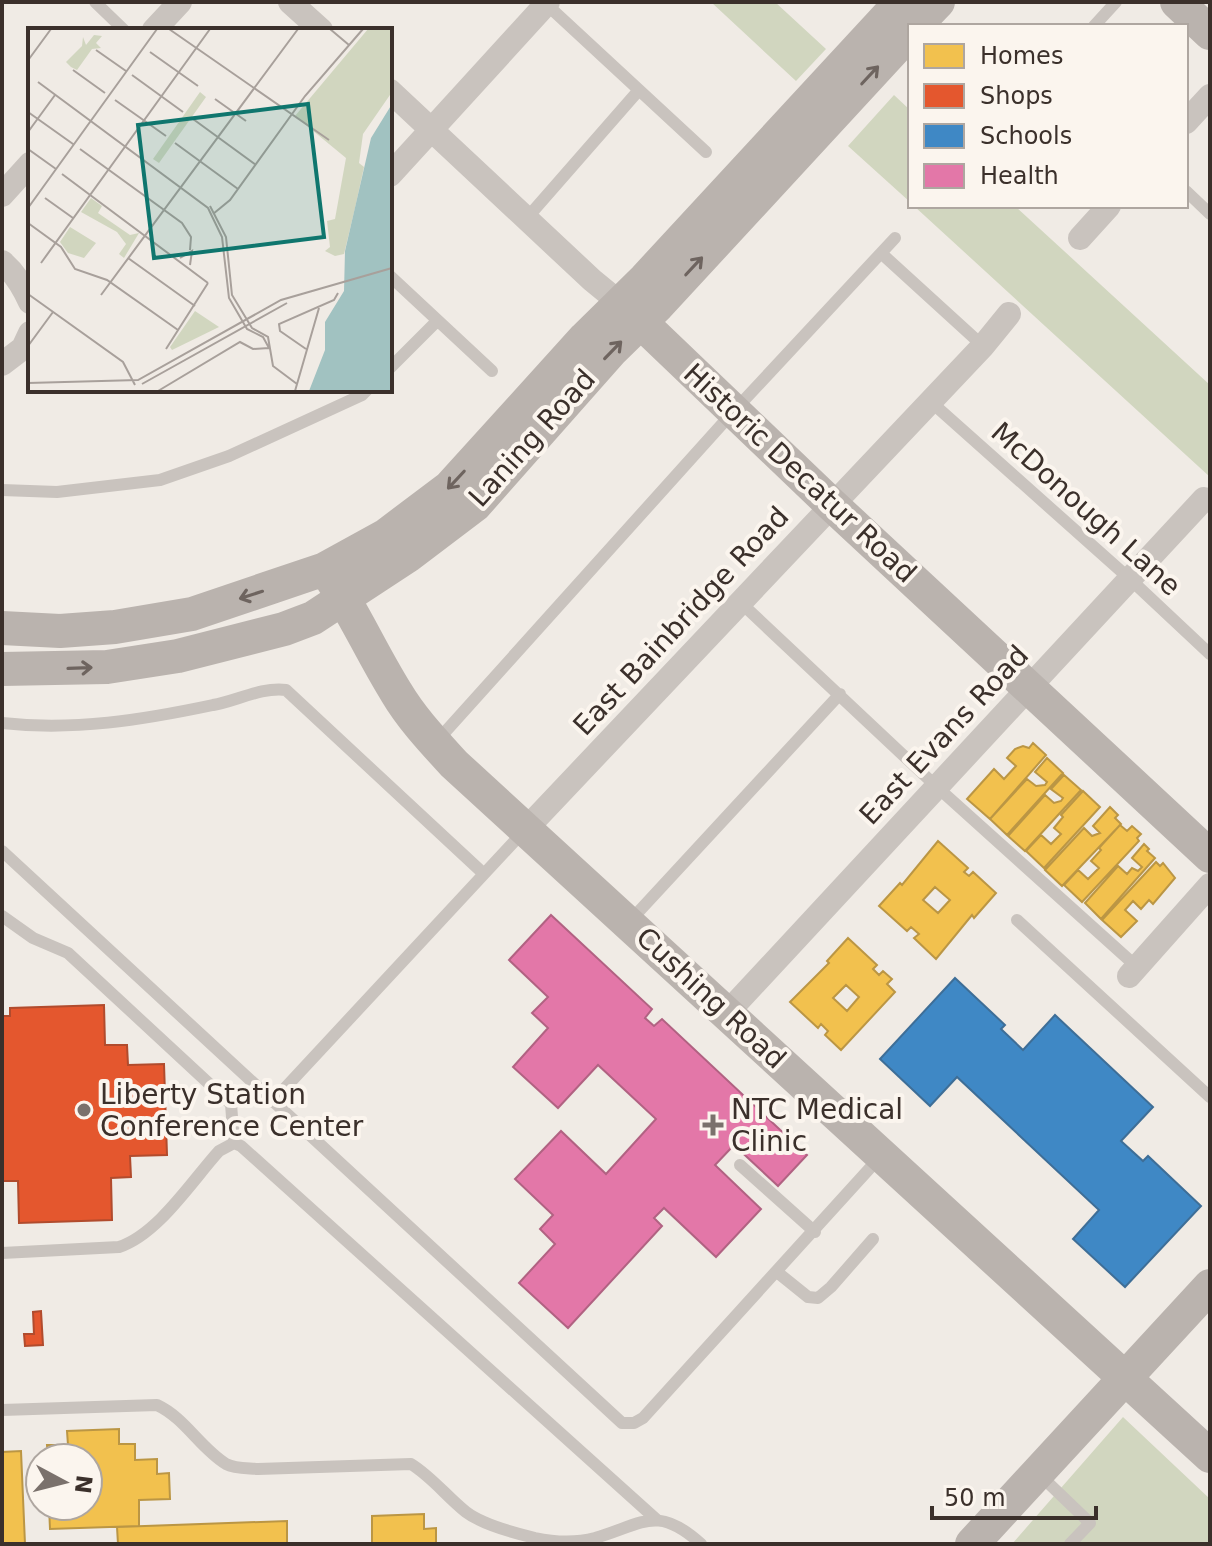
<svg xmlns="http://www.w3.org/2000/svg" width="1212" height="1546" font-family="'DejaVu Sans',sans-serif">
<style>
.green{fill:#d1d6bf}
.homes{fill:#f2c14e;stroke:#bb9644;stroke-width:2;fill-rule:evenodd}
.shops{fill:#e4572e;stroke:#b14b2d;stroke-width:2}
.schools{fill:#3f88c5;stroke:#3e6e97;stroke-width:2}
.health{fill:#e377a8;stroke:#b16282;stroke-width:2}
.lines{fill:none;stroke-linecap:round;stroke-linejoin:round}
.lane{stroke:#c9c3be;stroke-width:12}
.street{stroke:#c9c3be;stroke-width:24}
.secondary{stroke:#bab3ae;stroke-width:34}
.oneway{stroke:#6e645f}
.poi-dot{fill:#7a716c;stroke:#fbf5ee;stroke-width:3}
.labels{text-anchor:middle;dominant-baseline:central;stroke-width:8;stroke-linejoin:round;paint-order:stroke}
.street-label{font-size:28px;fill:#3b302b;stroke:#fbf5ee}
.poi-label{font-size:28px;fill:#3b302b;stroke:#fbf5ee;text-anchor:start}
.inset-road{fill:none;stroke:#a8a09b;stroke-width:2}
.view{fill:#0f766e;fill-opacity:0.15;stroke:#0f766e;stroke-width:4}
.inset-edge{fill:none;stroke:#3b302b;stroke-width:4}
</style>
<rect width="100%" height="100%" fill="#f0ebe5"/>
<path class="green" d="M711,2H775L826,49L796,81Z
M894,95L910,110V202L848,146Z
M914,206H1015L1210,385V477Z
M1123,1417L1210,1499V1544H1012Z"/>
<path class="homes" d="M1033,743L1046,755L990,819L967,799L994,769L1004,779L1016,766L1007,758L1015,749L1023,746L1029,748Z
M1047,758L1063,773L1007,835L990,819L1027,779L1036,786L1045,785L1047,782L1035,772Z
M1064,775L1081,790L1025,851L1008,836L1045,795L1054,803L1061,801L1063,798L1051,789Z
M1083,791L1100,807L1044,868L1026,851L1041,835L1051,844L1061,834L1054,828L1063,817L1061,815Z
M1110,807L1118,815L1115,818L1121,824L1062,886L1045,870L1084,828L1092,836L1100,833L1093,826Z
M1120,825L1127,831L1132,826L1141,834L1137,838L1139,841L1082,902L1064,885L1078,870L1088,879L1099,868L1091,861L1101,850L1099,848Z
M938,841L968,868L964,872L969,876L973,872L996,893L974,918L972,915L936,959L914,938L919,934L911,927L907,931L879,906L900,883L902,885ZM935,887L950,900L938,913L923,900Z
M1144,844L1149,849L1147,851L1155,858L1101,919L1085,903L1118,866L1127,874L1132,868L1138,871L1142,867L1132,858Z
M1156,862L1160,866L1163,863L1175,878L1153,904L1149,900L1141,909L1133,901L1125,910L1137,921L1121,937L1102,920Z
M848,938L877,965L873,969L879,975L883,971L892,979L887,984L895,992L841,1050L825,1035L828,1031L821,1024L818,1028L790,1002L829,963L827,961ZM846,985L859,997L847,1011L833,998Z
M119,1429V1444H135V1460L157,1459V1474L169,1473L170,1499L139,1500V1526L50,1529L49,1506H88V1458H48L47,1445H68L67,1431Z
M21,1451L25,1544H2V1452Z
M424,1514V1529L436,1528V1544H372V1516Z
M287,1521V1544H118L117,1527Z"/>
<path class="shops" d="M104,1005L105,1045H127L128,1065L164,1064L167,1155L130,1156L131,1177L111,1178L112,1220L19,1223L18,1181H2V1016H10V1008Z
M41,1311L43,1345L25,1346L24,1334H34L33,1312Z"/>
<path class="schools" d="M955,978L1005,1025L1001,1029L1023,1050L1055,1015L1153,1107L1121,1141L1143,1161L1148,1156L1201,1206L1125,1287L1073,1239L1099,1210L957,1077L930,1106L880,1059Z"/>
<path class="health" d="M551,915L652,1009L645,1018L654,1026L662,1019L807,1155L778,1186L734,1145L715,1165L761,1209L716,1257L664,1208L654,1218L662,1226L568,1328L519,1283L555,1244L540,1229L553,1215L515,1179L561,1131L606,1174L656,1119L598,1065L558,1108L513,1067L548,1028L532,1013L548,997L509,960Z"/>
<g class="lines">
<path class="lane" d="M95,2L124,30
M544,2L706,152
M1094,26L1116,2
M1186,191L1210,214
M527,218L639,90
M881,253L983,346
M390,276L492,371
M390,368L437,321
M930,401L1131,580L1210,654
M2,490L57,492L160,480L229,456L362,395L367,390
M740,602L937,787L1137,967
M2,723C74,731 142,720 213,705C236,701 261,687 286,690L484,874
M437,741L733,412L895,238
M2,851L622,1423H634L643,1418L880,1157
M2,916L33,938L68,953L231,1104L234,1143
M1017,920L1210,1097
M630,921L840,694
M272,1102L524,831
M740,1165L815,1232
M2,1253L119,1247C158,1234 191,1182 219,1151L234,1143L241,1146L657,1520
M777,1272L808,1297L818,1298L831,1287L873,1239
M2,1410L157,1405C185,1418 200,1448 226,1464C235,1469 248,1468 258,1469L411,1464C432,1477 447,1497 466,1512C483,1525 514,1533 535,1538C554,1542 576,1543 595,1538C643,1524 657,1504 701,1544
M1041,1476L1090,1523L1070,1544"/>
<path class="street" d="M290,2L321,30
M154,30L180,2
M390,91L592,280L620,303
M1186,122L1210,96
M390,175L548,2
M2,195L30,164
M1080,238L1109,206
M2,262C15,273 23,286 30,302
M2,364L23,348L30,333
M526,829L983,346L1009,314
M1129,976L1210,885
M727,1013L1204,499"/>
<path class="secondary" d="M1177,2L1210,33
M915,26L938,2
M626,308L832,505L1210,856
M325,569C352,608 371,652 396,692C412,719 433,741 454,764L1210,1456
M2,628L60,631L115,627L192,614L325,569L385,536L450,487L585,338L645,279L901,2
M2,669L107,667L178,656L284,629L313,618L409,555L475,505L612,350L658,305L910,32
M972,1544L1210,1286"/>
</g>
<defs><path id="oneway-shaft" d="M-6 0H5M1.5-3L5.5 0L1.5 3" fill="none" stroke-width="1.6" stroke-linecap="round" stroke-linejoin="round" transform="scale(2)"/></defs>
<g class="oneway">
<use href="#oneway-shaft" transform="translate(870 75) rotate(-47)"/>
<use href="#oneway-shaft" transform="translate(694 266) rotate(-47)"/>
<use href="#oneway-shaft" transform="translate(613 350) rotate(-46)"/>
<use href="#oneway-shaft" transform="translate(456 480) rotate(133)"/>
<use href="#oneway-shaft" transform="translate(251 595) rotate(162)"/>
<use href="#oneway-shaft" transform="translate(80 668) rotate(-2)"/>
</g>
<g class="poi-dot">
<circle cx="84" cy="1110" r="8"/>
<path d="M709 1113h8v8h8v8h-8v8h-8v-8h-8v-8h8z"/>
</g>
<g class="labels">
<g class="street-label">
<text transform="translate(532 438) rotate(-48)">Laning Road</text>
<text transform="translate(800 473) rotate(43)">Historic Decatur Road</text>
<text transform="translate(1086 509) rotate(42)">McDonough Lane</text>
<text transform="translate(681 621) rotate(-47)">East Bainbridge Road</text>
<text transform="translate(944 735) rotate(-47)">East Evans Road</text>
<text transform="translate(711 998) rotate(43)">Cushing Road</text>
</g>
<g class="poi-label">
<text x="100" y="1094">Liberty Station<tspan x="100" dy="32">Conference Center</tspan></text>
<text x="731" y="1109">NTC Medical<tspan x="731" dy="32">Clinic</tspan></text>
</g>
</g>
<g transform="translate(28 28)">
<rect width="364" height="364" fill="#f0ebe5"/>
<path d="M340,1H364V64L335,106L331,135L336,139L327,180L316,226L307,228L297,223L302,219L299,193L307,191L318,130L267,88ZM66,7L74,8L68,15L73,20L64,21L49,42L43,39L38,34L54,18L55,9L58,17ZM172,64L178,69L131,135L125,131ZM63,170L74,178L70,185L102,207L111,205L96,230L91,226L98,216L89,204L53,184ZM42,199L68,215L56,230L40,225L32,214ZM167,283L191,299L144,322L142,319Z" fill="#d1d6bf"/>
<path d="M364,76V363H281L297,322V294L316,263L317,223L343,110Z" fill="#a1c2c1"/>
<path class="inset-road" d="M141,1L301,112M302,1L321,17M68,22L98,43M122,24L170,58M1,31L23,1M45,42L77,65M104,47L155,84M10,54L180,180L194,209L201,270L219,301L235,309L241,320M187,71L218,93M87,72L138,108M0,84L45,116M165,91L228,137M0,104L27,67M147,115L210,161M0,121L28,141M52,121L154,195L163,209L162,222M34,146L180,255M17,170L45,190M182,178L198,209L204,267L224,300L240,309L245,338L269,356M0,180L129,1M185,186L202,172L277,68L335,1M0,195L33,219L47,241L79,252L150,302M100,230L167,278M152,230L164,223L162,237M13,235L182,1M0,266L95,334L107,357M73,267L270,1M0,318L25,284M138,321L180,255M278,321L252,303L251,296L306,272L310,265M0,355L110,352L253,272L364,240M114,356L259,275M130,363L212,314L225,321L241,320M267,363L291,280"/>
<path class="view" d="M280,76L296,209L126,230L110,97Z"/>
<rect width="364" height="364" class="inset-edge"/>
</g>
<rect width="1212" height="1546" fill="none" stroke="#3b302b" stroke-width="8"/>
<rect x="908" y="24" width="280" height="184" fill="#fbf5ee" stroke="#aea6a0" stroke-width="2"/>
<rect x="924" y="44" width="40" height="24" fill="#f2c14e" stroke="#aea6a0" stroke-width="2"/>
<text x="980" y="64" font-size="24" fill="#3b302b">Homes</text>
<rect x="924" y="84" width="40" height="24" fill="#e4572e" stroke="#aea6a0" stroke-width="2"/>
<text x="980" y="104" font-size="24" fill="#3b302b">Shops</text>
<rect x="924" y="124" width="40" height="24" fill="#3f88c5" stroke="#aea6a0" stroke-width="2"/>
<text x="980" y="144" font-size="24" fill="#3b302b">Schools</text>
<rect x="924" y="164" width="40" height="24" fill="#e377a8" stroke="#aea6a0" stroke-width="2"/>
<text x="980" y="184" font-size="24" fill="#3b302b">Health</text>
<g transform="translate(64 1482) rotate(97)"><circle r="38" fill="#fbf5ee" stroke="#aea6a0" stroke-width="2"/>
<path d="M0-6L14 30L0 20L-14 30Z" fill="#7a716c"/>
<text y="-12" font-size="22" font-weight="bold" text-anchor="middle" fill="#3b302b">N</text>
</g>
<path d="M932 1506v12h164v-12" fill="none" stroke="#3b302b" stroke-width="4"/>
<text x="944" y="1506" font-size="24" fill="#3b302b" stroke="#fbf5ee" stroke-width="6" paint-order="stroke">50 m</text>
</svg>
